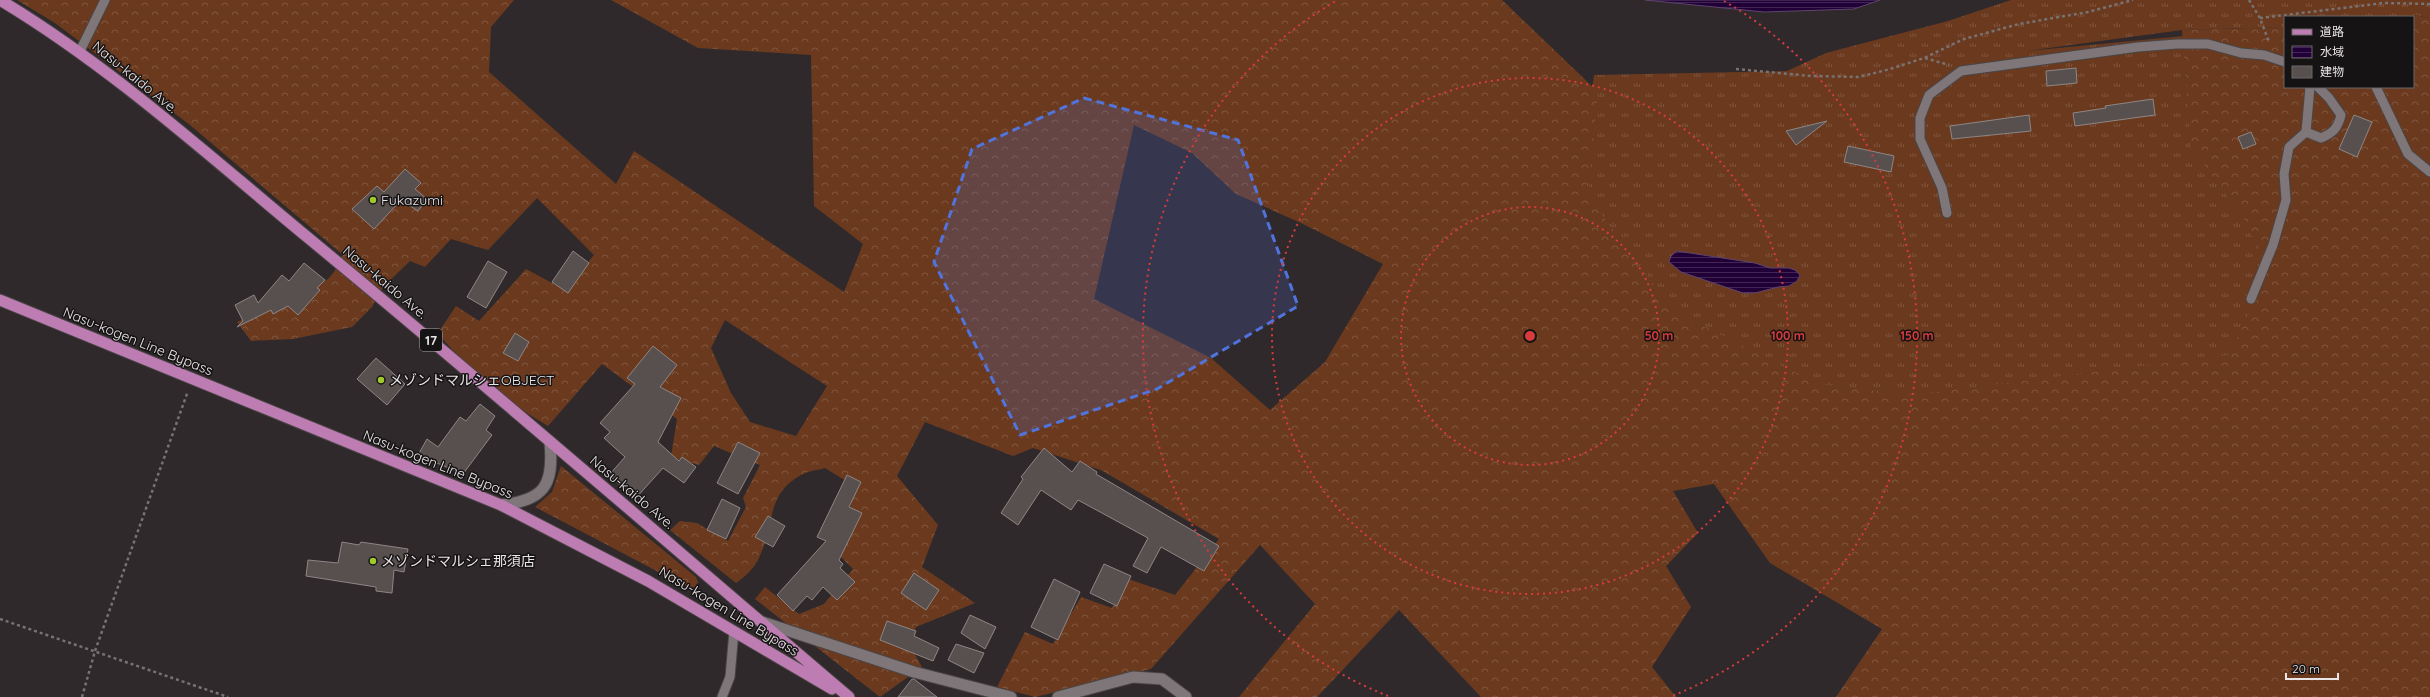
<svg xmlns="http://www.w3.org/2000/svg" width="2430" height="697" font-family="Quicksand,'Noto Sans JP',sans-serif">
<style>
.grass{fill:url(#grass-tufts)}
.forest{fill:url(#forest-crowns);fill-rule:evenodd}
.water{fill:url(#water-rules);stroke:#5d456c}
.building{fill:#58504f;stroke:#8e8685}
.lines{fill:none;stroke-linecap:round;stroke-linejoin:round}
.service-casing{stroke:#4a4546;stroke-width:11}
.minor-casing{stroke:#4a4546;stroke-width:13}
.primary-casing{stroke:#4a4546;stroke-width:13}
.path{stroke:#787273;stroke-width:2.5;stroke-dasharray:3 3;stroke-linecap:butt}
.service{stroke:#7e7678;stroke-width:9}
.minor{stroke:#7e7678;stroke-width:11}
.primary{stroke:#bd7cb2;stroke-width:11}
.marked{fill:#5074dc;fill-opacity:0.2;stroke:#5074dc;stroke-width:3;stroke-dasharray:8 5;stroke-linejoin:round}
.ring{fill:none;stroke:#d83b3b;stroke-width:2;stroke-dasharray:2 4}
.poi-dot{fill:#9fca2e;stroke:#161314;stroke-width:1.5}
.labels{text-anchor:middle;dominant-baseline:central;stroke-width:3;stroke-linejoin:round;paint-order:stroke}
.shield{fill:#161314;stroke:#aaa6a7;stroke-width:1}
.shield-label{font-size:13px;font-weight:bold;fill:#eae5e6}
.street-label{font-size:14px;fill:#eae5e6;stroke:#161314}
.poi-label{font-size:14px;fill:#eae5e6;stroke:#161314;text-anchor:start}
.centre{fill:#d83b3b;stroke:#161314;stroke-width:2}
.ring-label{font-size:12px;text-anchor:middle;font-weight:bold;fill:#d83b3b;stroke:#161314;stroke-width:3;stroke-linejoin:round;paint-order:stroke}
</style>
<defs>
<pattern id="grass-tufts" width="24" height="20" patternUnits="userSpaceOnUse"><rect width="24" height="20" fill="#6b3a1e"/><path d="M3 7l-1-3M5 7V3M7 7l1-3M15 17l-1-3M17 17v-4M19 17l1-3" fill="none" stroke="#80563f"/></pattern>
<pattern id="forest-crowns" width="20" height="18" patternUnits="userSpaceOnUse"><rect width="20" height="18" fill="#6b3a1e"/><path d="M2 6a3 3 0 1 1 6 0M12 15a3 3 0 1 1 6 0" fill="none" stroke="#80563f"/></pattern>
<pattern id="water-rules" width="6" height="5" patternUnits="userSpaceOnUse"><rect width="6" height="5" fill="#210038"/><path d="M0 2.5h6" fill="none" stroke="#412555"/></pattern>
</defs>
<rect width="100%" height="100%" fill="#30292b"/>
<path class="grass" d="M2011,0H2430V18L2414,15L2395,17H2285V27L2182,30L2026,51L2195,35L2271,273L2234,363L1910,404L1817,393L1662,313L1578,198L1594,75L1787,71L1826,53L1948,21Z"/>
<path class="forest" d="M17,0H514L491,27L489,72L616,184L634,151L844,292L863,244L814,206L811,55L698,48L611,0H1502L1598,92L1588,196L1673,311L1819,384L1910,395L2229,355L2267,275L2247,224L2191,147L2182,30L2285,27V87H2413V17H2395L2414,15L2430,18V697H1836L1882,629L1770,563L1714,484L1673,491L1698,533L1666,566L1691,607L1652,667L1676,697H1481L1399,610L1317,697H1239L1315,604L1260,545L1151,669L1035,697L997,687L1025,632L1053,644L1081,597L1112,608L1128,579L1175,595L1219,539L1101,470L1033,448L1013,456L925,422L897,476L938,525L922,567L975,603L916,627L910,646L922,667L880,697L755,599L765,587L799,614L824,604L853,569L837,553L856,487L825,468C818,470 808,471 801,475C766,494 775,523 761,553C756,567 747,575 736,583L670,530L680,521L697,523L728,541L746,507L743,498L760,465L714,446L699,465L671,457L677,419L602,364L548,426C506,402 468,370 438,333L456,306L479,321L526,269L565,290L594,255L537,198L488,250L451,239L425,267L410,261L383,287L372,307L352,327L293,339L251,341L237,322L262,311L281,307L328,279L334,272L343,255L190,125L55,23ZM1134,125L1192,153L1236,194L1301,223L1383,264L1325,362L1270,410L1211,358L1094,299ZM725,320L827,386L796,436L750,422L731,393L711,348Z
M561,466L696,577L698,582L695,587L689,588L535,507L552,492Z"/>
<path class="water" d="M1645,0H1880L1854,9L1764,12Z
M1677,251L1755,263L1770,268H1789L1795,270L1800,275L1797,281L1789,286L1778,287L1755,293H1743L1681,272L1669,262L1671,256Z"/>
<path class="building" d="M2076,68L2077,83L2047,86L2046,71Z
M2153,99L2155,115L2075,126L2073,113L2106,108L2105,106Z
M2029,115L2031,131L1952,139L1950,126Z
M2354,115L2372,122L2357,157L2339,149Z
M1827,121L1796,145L1786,131Z
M2251,132L2256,144L2243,149L2238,137Z
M1848,146L1894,156L1891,172L1844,162Z
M405,169L421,183L415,189L427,199L418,211L401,200L374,229L352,209L377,186L384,192Z
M573,251L589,263L568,293L552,282Z
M488,261L507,272L486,308L467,297Z
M304,263L325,280L317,288L320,290L298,315L288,306L273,314L271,310L237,327L243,321L235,305L254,295L258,303L282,275L289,281Z
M515,333L529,342L518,361L503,353Z
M653,346L677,365L660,387L681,398L658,442L679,461L682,457L696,467L684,483L663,468L635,499L609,475L625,457L604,438L610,432L600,423L635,384L627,378Z
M376,358L405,384L387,405L357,379Z
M480,404L495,416L486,430L492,435L463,474L418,455L427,439L438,447L460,417L466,421Z
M738,442L760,453L738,494L717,483Z
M1044,448L1072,472L1080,461L1097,472L1096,474L1219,546L1204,571L1161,547L1147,573L1133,566L1148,538L1078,500L1071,510L1041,490L1018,525L1001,513L1023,479L1021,477Z
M847,475L861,482L849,507L862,513L839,560L843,564L840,568L855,582L837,600L823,587L812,600L807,596L793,611L777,595L826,541L817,537Z
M722,499L740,508L726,539L707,530Z
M768,516L785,526L773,547L755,537Z
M342,542L359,545L361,542L408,549L404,572L394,570L392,593L376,591V587L306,576L308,560L338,563Z
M1104,564L1131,576L1117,606L1090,593Z
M914,573L939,590L926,610L901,593Z
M1054,579L1080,592L1058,640L1031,627Z
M970,615L996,627L985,649L961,633Z
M887,621L916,631L914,636L939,648L933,661L880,640Z
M956,644L984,653L974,673L948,660Z
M912,679H914L937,697H898Z"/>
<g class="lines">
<g class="service-casing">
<path id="service" d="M80,51L105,0
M2376,87L2408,154L2430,172
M2306,132L2321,138C2333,133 2338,128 2341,115L2329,98L2318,87
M1947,213L1942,188L1920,139V118L1929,95L1961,71L2138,47L2177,44H2208L2241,53L2264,55L2285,62
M2251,299L2273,245L2286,200L2284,174L2289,147L2306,132L2310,87
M722,697L730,677L734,631"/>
</g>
<g class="minor-casing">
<path id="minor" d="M501,505C544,500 554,486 550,443
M762,622L914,672L1011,697
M1058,697L1133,677L1162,679L1186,697"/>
</g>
<g class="primary-casing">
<path id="primary" d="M0,0C110,66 207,154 306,236C489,387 668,543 849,697
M0,300L501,505L648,581L832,689"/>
</g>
<path class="path" d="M2249,0L2260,18L2269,42
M2260,18L2384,3L2430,4
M1925,58L1949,65
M1736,69L1811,76L1859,77L1890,69L1924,58L1964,39L2019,24L2088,12L2133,0
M0,619L228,697
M82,697L95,651L188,391"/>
<use href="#service" class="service"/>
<use href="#minor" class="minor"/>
<use href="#primary" class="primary"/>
</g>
<path class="marked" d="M1084,98L1238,140L1298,306L1157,389L1020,435L934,262L972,149Z"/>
<g class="ring">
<circle cx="1530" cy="336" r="129"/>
<circle cx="1530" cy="336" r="258"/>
<path d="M1388 696A387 387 0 0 1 1336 1M1724 1A387 387 0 0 1 1672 696"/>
</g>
<g class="poi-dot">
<circle cx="373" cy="200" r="4"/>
<circle cx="381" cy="380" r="4"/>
<circle cx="373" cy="561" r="4"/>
</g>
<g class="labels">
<rect class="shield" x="420" y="329" width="22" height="22" rx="3"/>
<g class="shield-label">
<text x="431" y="340">17</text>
</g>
<g class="street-label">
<text transform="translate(135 77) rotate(39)">Nasu-kaido Ave.</text>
<text transform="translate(385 282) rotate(40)">Nasu-kaido Ave.</text>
<text transform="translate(138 341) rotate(22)">Nasu-kogen Line Bypass</text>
<text transform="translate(438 464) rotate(22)">Nasu-kogen Line Bypass</text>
<text transform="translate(632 492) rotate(40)">Nasu-kaido Ave.</text>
<text transform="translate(729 611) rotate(31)">Nasu-kogen Line Bypass</text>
</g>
<g class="poi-label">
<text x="381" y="200">Fukazumi</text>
<text x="389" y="380">メゾンドマルシェOBJECT</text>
<text x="381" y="561">メゾンドマルシェ那須店</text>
</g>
</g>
<circle cx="1530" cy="336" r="6" class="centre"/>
<g class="ring-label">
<text x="1659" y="340">50 m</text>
<text x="1788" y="340">100 m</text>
<text x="1917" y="340">150 m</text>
</g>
<rect x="2284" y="16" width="130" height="72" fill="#161314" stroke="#6b6768"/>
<rect x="2292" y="29" width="20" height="6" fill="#bd7cb2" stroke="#6b6768"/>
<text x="2320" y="36" font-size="12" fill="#eae5e6">道路</text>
<rect x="2292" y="46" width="20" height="12" fill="url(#water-rules)" stroke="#6b6768"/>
<text x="2320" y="56" font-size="12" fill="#eae5e6">水域</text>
<rect x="2292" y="66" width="20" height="12" fill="#58504f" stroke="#6b6768"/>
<text x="2320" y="76" font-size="12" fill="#eae5e6">建物</text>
<path d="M2286 673v6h52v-6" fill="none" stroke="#eae5e6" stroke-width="2"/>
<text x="2292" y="673" font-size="12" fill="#eae5e6" stroke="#161314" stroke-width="3" paint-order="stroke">20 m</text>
</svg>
